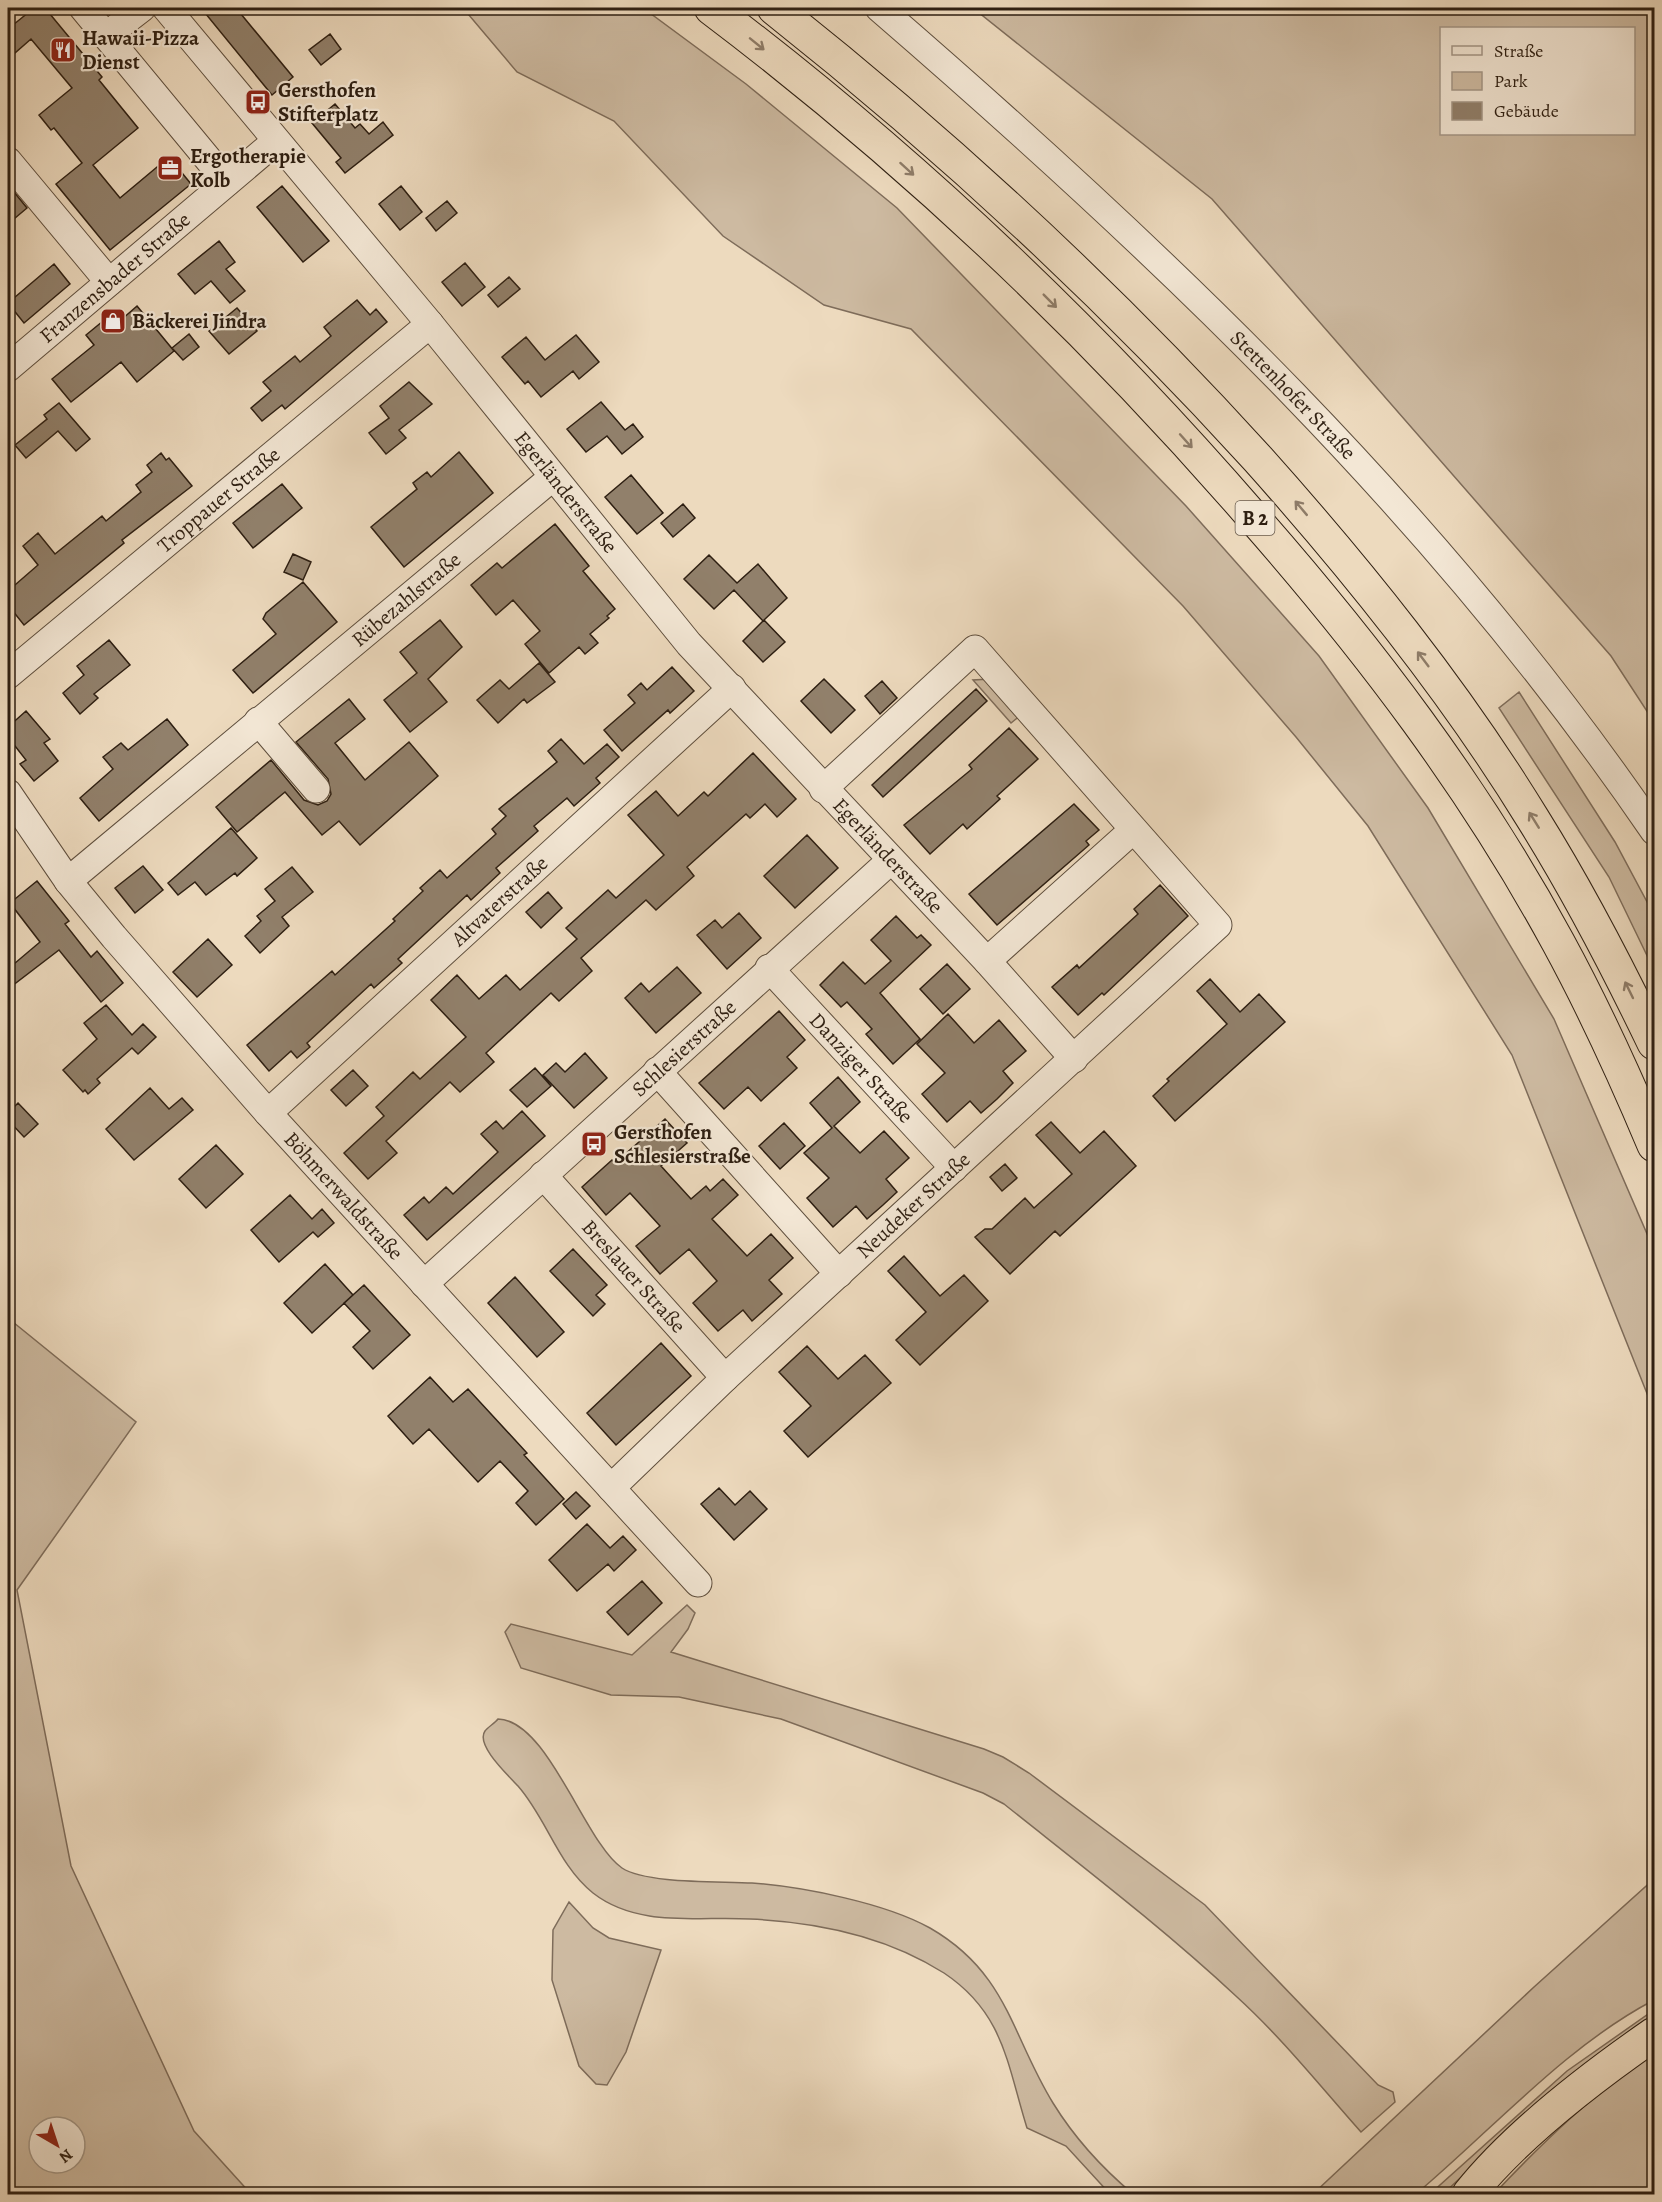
<svg xmlns="http://www.w3.org/2000/svg" width="1662" height="2202" font-family="Alegreya,serif">
<style>
.green{fill:#cdbaa1;stroke:#7e6c5a;stroke-width:1.5;fill-rule:evenodd}
.building{fill:#91806b;stroke:#2e1f12;stroke-width:1.5}
.lines{fill:none;stroke-linecap:round;stroke-linejoin:round}
.minor-casing{stroke:#5e4e3d;stroke-width:29}
.highway-casing{stroke:#2e1f12;stroke-width:35}
.minor{stroke:#f3e7d5;stroke-width:27}
.highway{stroke:#eddabe;stroke-width:33}
.oneway{stroke:#8e7c68}
.labels{text-anchor:middle;dominant-baseline:central;stroke-width:4.5;stroke-linejoin:round;paint-order:stroke}
.shield{fill:#f3e7d5;stroke:#695b4c;stroke-width:1.5}
.shield-label{font-size:20px;font-weight:bold;fill:#2e1f12}
.poi-label{font-size:21px;font-weight:bold;fill:#2e1f12;stroke:#f3e7d5;text-anchor:start}
.street-label{font-size:21px;fill:#2e1f12;stroke:#f3e7d5}
</style>
<rect width="100%" height="100%" fill="#eddabe"/>
<filter id="stains"><feTurbulence type="fractalNoise" baseFrequency=".00333" numOctaves="4"/><feColorMatrix values="0 0 0 0 .2 0 0 0 0 .09 0 0 0 0 .02 0 0 0 .5 -.17"/></filter>
<radialGradient id="worn" r=".72"><stop offset=".6" stop-color="#630" stop-opacity="0"/><stop offset="1" stop-color="#630" stop-opacity=".3"/></radialGradient>
<path class="green" d="M463,8H643L746,84L897,208L1186,506L1319,656L1428,808L1554,1019L1654,1250V1411L1512,1055L1368,826L1296,737L1183,606L911,329L824,305L723,236L614,121L517,72Z
M973,8H1654V722L1611,656L1212,199ZM1634,28V134H1442V28Z
M991,679L1021,715L1011,723L973,680Z
M1519,692L1615,842L1654,915V970L1609,877L1499,708Z
M8,1318L136,1422L17,1590L71,1866L194,2131L251,2194H8ZM39,2127H75V2163H39Z
M687,1605L695,1613L688,1629L671,1652L984,1749L1003,1757L1029,1773L1205,1905L1378,2085L1393,2092L1395,2102L1361,2132C1320,2086 1282,2038 1237,1997C1163,1928 1083,1867 1004,1804L983,1793L781,1719L679,1697L611,1695L521,1668L505,1632L511,1624L632,1655Z
M498,1719C548,1720 585,1843 622,1868C646,1884 721,1881 752,1883C804,1887 885,1903 930,1928C1008,1973 1011,2035 1053,2103C1074,2137 1102,2168 1133,2194H1110L1066,2146L1027,2128C1007,2064 1004,2013 944,1973C886,1936 818,1922 750,1919C698,1916 638,1928 593,1893C558,1865 547,1819 518,1786C509,1776 475,1745 485,1731C488,1727 495,1723 498,1719Z
M1654,1879V2000C1566,2046 1492,2130 1416,2194H1313L1534,1987Z
M569,1902L593,1928L609,1938L661,1950L626,2052L607,2085L596,2084L579,2066L552,1980L553,1930Z
M1654,2010V2020L1515,2127L1443,2194H1430L1567,2071Z
M1654,2052V2194H1494C1545,2140 1593,2094 1654,2052Z"/>
<path class="building" d="M34,8H45L102,77L99,80L138,128L93,165L120,198L169,157L191,184L110,250L56,184L82,163L54,128L51,130L39,115L72,88L31,39L8,59V29Z
M201,8H236L293,77L272,95Z
M330,34L341,49L321,65L309,50Z
M335,104L355,128L360,124L369,134L383,122L393,135L345,173L336,162L341,158L312,123Z
M282,186L329,241L303,262L257,207Z
M401,186L422,212L400,230L379,204Z
M14,192L27,208L8,224V197Z
M447,201L457,213L436,231L426,218Z
M219,241L235,262L226,269L245,291L230,303L211,281L195,294L178,274Z
M465,263L485,287L462,306L442,282Z
M54,264L70,284L24,323L8,303Z
M509,277L520,289L498,307L488,295Z
M357,300L370,315L376,309L387,322L285,409L282,405L262,421L251,408L271,391L263,382L295,356L300,362L331,336L324,327Z
M137,306L174,351L137,382L121,362L71,402L52,379L94,345L86,335L114,312L121,320Z
M237,308L257,331L229,354L209,331Z
M189,334L199,347L183,360L172,348Z
M576,335L599,362L579,379L573,371L541,397L528,381L525,384L502,357L526,337L545,360Z
M409,382L432,404L399,430L406,438L386,454L369,433L389,418L380,406Z
M601,402L625,430L633,424L643,437L622,454L607,436L586,452L567,429Z
M59,403L90,439L76,451L58,431L26,458L15,445L47,419L44,415Z
M459,452L493,493L404,567L371,527L417,489L413,483L427,472L431,477Z
M161,453L166,460L169,458L192,486L122,540L124,543L24,625L8,605V591L38,565L23,546L38,533L55,554L102,516L106,521L141,492L136,485L152,472L147,465Z
M631,475L663,513L637,534L605,497Z
M282,484L302,508L253,548L233,523Z
M683,504L695,518L673,537L661,523Z
M555,524L589,566L583,571L615,609L607,616L609,618L590,634L598,643L585,654L579,647L549,673L525,644L540,631L513,600L496,615L471,585L497,563L502,568Z
M293,554L311,562L303,580L284,572Z
M709,555L737,583L758,564L787,598L763,621L734,590L714,609L684,579Z
M303,582L337,622L253,693L233,670L276,634L263,619L266,613Z
M440,620L462,647L428,679L447,702L410,732L384,700L417,673L400,652Z
M764,620L785,642L763,662L743,641Z
M109,640L130,665L94,694L98,698L80,714L63,693L84,675L77,666Z
M539,663L555,682L527,703L524,699L498,723L477,700L500,680L509,689Z
M672,667L694,691L670,713L668,710L622,751L604,730L635,703L628,695L641,683L647,690Z
M824,679L855,710L831,733L801,701Z
M882,681L897,698L880,714L865,696Z
M976,689L987,701L883,797L872,785Z
M349,699L365,719L335,743L365,780L409,742L438,776L360,845L339,821L322,835L285,792L237,832L216,807L271,760L304,800L318,805L327,801L331,794L328,779L296,742Z
M26,711L50,739L44,743L58,761L34,781L20,764L26,760L8,737V727Z
M167,719L188,745L99,821L80,798L113,769L103,757L121,743L128,750Z
M1009,728L1038,759L997,796L1000,799L967,829L963,824L930,854L904,825L972,769L969,765Z
M561,739L584,764L607,744L619,757L596,778L600,783L574,806L567,798L534,826L538,831L496,868L500,873L471,900L467,895L398,959L402,963L374,988L371,984L307,1043L310,1047L297,1058L291,1051L269,1071L247,1045L332,971L335,975L395,921L393,919L423,891L420,888L440,870L447,878L496,834L492,829L506,816L499,809L557,762L548,751Z
M753,753L796,799L777,817L765,804L750,818L746,814L687,867L694,876L656,910L646,900L581,958L592,971L559,1001L551,993L486,1053L494,1062L460,1092L450,1082L386,1141L397,1153L368,1179L344,1153L384,1116L376,1107L413,1072L420,1079L466,1037L431,1000L457,975L479,999L506,975L520,990L577,939L566,928L608,890L616,898L664,855L628,815L656,791L678,816L704,792L708,796Z
M1074,804L1099,830L1086,841L1089,845L997,925L969,894Z
M231,828L257,858L237,876L235,873L206,895L195,882L178,895L168,883Z
M807,835L838,868L795,908L764,876Z
M143,866L163,890L135,913L115,888Z
M292,867L313,892L282,917L289,926L260,953L245,936L261,921L257,916L275,901L265,889Z
M37,881L69,921L65,924L91,957L97,951L123,983L101,1002L59,950L8,989V969L40,942L10,903Z
M1160,885L1188,916L1104,995L1102,993L1078,1015L1052,987L1077,965L1079,968L1138,914L1134,909Z
M548,892L562,908L541,928L526,912Z
M739,913L761,938L727,969L697,935L715,920L722,928Z
M896,916L917,938L921,935L931,945L880,993L920,1039L893,1064L866,1034L872,1029L847,1002L841,1007L820,985L843,962L865,984L891,961L871,940Z
M208,939L232,965L197,997L173,972Z
M947,964L970,989L943,1014L920,989Z
M677,967L701,993L656,1033L625,998L641,983L649,992Z
M1210,979L1240,1012L1259,994L1285,1022L1175,1121L1153,1096L1169,1081L1167,1079L1227,1024L1197,991Z
M106,1005L132,1035L143,1024L156,1037L138,1054L132,1048L97,1079L100,1083L88,1094L85,1090L83,1092L63,1070L97,1039L84,1023Z
M779,1011L805,1040L787,1057L797,1068L761,1101L748,1087L724,1109L699,1083Z
M948,1014L974,1043L999,1020L1026,1051L1003,1071L1013,1083L997,1099L981,1113L970,1101L947,1122L922,1094L945,1073L917,1044Z
M585,1053L607,1078L574,1108L543,1075L556,1063L565,1072Z
M535,1068L551,1086L527,1107L510,1090Z
M353,1070L368,1086L346,1106L331,1090Z
M838,1077L860,1102L834,1126L860,1153L884,1131L909,1158L886,1179L897,1192L883,1205L867,1219L856,1206L833,1227L807,1198L829,1178L804,1153L832,1128L810,1103Z
M150,1088L169,1109L182,1098L193,1110L134,1160L106,1129Z
M18,1103L38,1124L24,1137L8,1120V1113Z
M522,1111L545,1136L427,1240L404,1215L424,1197L429,1203L446,1187L453,1194L498,1152L481,1134L496,1121L503,1129Z
M665,1119L687,1143L661,1166L691,1199L706,1186L710,1191L723,1179L738,1195L712,1219L747,1256L771,1234L793,1258L769,1280L782,1294L752,1321L743,1310L718,1331L693,1303L717,1281L689,1249L660,1274L636,1246L660,1226L630,1193L606,1215L582,1187L612,1160L615,1163Z
M1051,1122L1080,1153L1104,1131L1136,1166L1060,1236L1055,1231L1010,1274L975,1237L985,1229H992L1025,1198L1034,1208L1072,1174L1036,1135Z
M784,1123L805,1146L780,1169L759,1146Z
M216,1145L243,1174L206,1208L179,1179Z
M1005,1164L1017,1178L1002,1191L990,1177Z
M290,1195L312,1219L322,1209L334,1223L318,1237L313,1232L279,1262L251,1230Z
M573,1249L607,1285L596,1295L605,1304L593,1316L550,1271Z
M904,1256L940,1296L964,1275L988,1301L920,1365L896,1340L926,1312L888,1271Z
M325,1264L353,1295L312,1333L284,1303Z
M515,1277L564,1332L537,1357L488,1303Z
M364,1285L410,1335L373,1369L353,1347L370,1331L344,1303Z
M661,1343L691,1376L616,1445L587,1413Z
M807,1346L838,1379L865,1355L891,1383L808,1457L784,1431L811,1406L779,1372Z
M430,1377L453,1402L468,1389L527,1453L524,1455L564,1499L536,1525L516,1503L528,1491L500,1461L478,1482L429,1429L413,1444L388,1416Z
M719,1488L735,1505L750,1491L767,1509L734,1540L701,1504Z
M576,1492L590,1506L576,1519L563,1504Z
M587,1524L610,1548L623,1536L636,1550L614,1571L608,1564L577,1591L549,1560Z
M642,1581L662,1603L628,1635L607,1612Z"/>
<g class="lines">
<g class="minor-casing">
<g id="minor">
<path d="M83,8L227,182"/>
<path id="s1" d="M166,8L430,324L689,644L987,961L1074,1059"/>
<path id="s2" d="M879,8C1166,256 1439,516 1654,831"/>
<path d="M107,35L142,8"/>
<path d="M8,161L109,282"/>
<path id="s3" d="M8,368L276,141"/>
<path id="s4" d="M8,675L430,324"/>
<path d="M258,721L316,789"/>
<path id="s5" d="M8,793L68,881L114,937L268,1113L698,1583"/>
<path id="s6" d="M68,881L553,477"/>
<path d="M987,961L1133,830"/>
<path id="s7" d="M769,968L954,1168"/>
<path d="M657,1071L839,1274"/>
<path id="s8" d="M268,1113L732,688"/>
<path id="s9" d="M543,1175L725,1378"/>
<path id="s10" d="M424,1284L890,861"/>
<path id="s11" d="M611,1488L725,1378L1218,925L975,649L823,789"/>
</g>
</g>
<g class="highway-casing">
<path id="highway" d="M711,8C908,157 1090,329 1252,516C1368,648 1474,787 1558,942C1594,1008 1625,1076 1654,1145
M774,8C947,145 1108,294 1257,458C1358,571 1454,690 1533,819C1578,891 1617,966 1654,1043
M1469,2194C1516,2135 1592,2077 1654,2034"/>
</g>
<use href="#minor" class="minor"/>
<use href="#highway" class="highway"/>
</g>
<defs><path id="oneway-shaft" d="M-6 0H5M1.5-3L5.5 0L1.5 3" fill="none" stroke-width="1.6" stroke-linecap="round" stroke-linejoin="round" transform="scale(1.5)"/></defs>
<g class="oneway">
<use href="#oneway-shaft" transform="translate(757 44) rotate(39)"/>
<use href="#oneway-shaft" transform="translate(907 169) rotate(42)"/>
<use href="#oneway-shaft" transform="translate(1050 301) rotate(45)"/>
<use href="#oneway-shaft" transform="translate(1186 441) rotate(48)"/>
<use href="#oneway-shaft" transform="translate(1301 508) rotate(-130)"/>
<use href="#oneway-shaft" transform="translate(1423 659) rotate(-127)"/>
<use href="#oneway-shaft" transform="translate(1534 820) rotate(-122)"/>
<use href="#oneway-shaft" transform="translate(1629 990) rotate(-116)"/>
</g>
<defs>
<g id="restaurant-square" transform="scale(1.35)"><rect x="-9" y="-9" width="18" height="18" rx="4" fill="#8f2418" stroke="#f3e7d5"/><path d="M-5-6h1v4h1v-4h1v4h1v-4h1v5L-1.5 .5V6h-2V.5L-5-1ZM5-6V6H3V1.5H1.5Q1.5-4 5-6Z" fill="#fff"/></g>
<g id="bus-square" transform="scale(1.35)"><rect x="-9" y="-9" width="18" height="18" rx="4" fill="#8f2418" stroke="#f3e7d5"/><path d="M-5-6H5V4H4V6H2V4H-2V6H-4V4H-5ZM-3.5-4V0h7V-4ZM-3.5 1.2v1.5H-2V1.2ZM2 1.2v1.5H3.5V1.2Z" fill="#fff"/></g>
<g id="office-square" transform="scale(1.35)"><rect x="-9" y="-9" width="18" height="18" rx="4" fill="#8f2418" stroke="#f3e7d5"/><path d="M-6-3h4V-5.5h4V-3h4V5H-6ZM-1-4.5V-3h2v-1.5ZM-6 0V1H6V0Z" fill="#fff"/></g>
<g id="shop-square" transform="scale(1.35)"><rect x="-9" y="-9" width="18" height="18" rx="4" fill="#8f2418" stroke="#f3e7d5"/><path d="M-5-2.5h2.3a2.7 3.5 0 0 1 5.4 0H5L5.5 6h-11ZM-1.5-2.5h3a1.5 2.3 0 0 0-3 0Z" fill="#fff"/></g>
</defs>
<g fill-rule="evenodd">
<use href="#restaurant-square" x="63" y="50"/>
<use href="#bus-square" x="258" y="102"/>
<use href="#office-square" x="170" y="168"/>
<use href="#shop-square" x="113" y="321"/>
<use href="#bus-square" x="594" y="1144"/>
</g>
<g class="labels">
<rect class="shield" x="1235.5" y="501" width="39" height="34" rx="4.5"/>
<g class="shield-label">
<text x="1255" y="518">B 2</text>
</g>
<g class="poi-label">
<text x="82" y="38">Hawaii-Pizza<tspan x="82" dy="24">Dienst</tspan></text>
<text x="278" y="90">Gersthofen<tspan x="278" dy="24">Stifterplatz</tspan></text>
<text x="190" y="156">Ergotherapie<tspan x="190" dy="24">Kolb</tspan></text>
<text x="132" y="321">Bäckerei Jindra</text>
<text x="614" y="1132">Gersthofen<tspan x="614" dy="24">Schlesierstraße</tspan></text>
</g>
<g class="street-label">
<text stroke="none"><textPath href="#s3" startOffset="140">Franzensbader Straße</textPath></text>
<text stroke="none"><textPath href="#s2" startOffset="567">Stettenhofer Straße</textPath></text>
<text stroke="none"><textPath href="#s1" startOffset="628">Egerländerstraße</textPath></text>
<text stroke="none"><textPath href="#s4" startOffset="274">Troppauer Straße</textPath></text>
<text stroke="none"><textPath href="#s6" startOffset="440">Rübezahlstraße</textPath></text>
<text stroke="none"><textPath href="#s1" startOffset="1114">Egerländerstraße</textPath></text>
<text stroke="none"><textPath href="#s8" startOffset="314">Altvaterstraße</textPath></text>
<text stroke="none"><textPath href="#s10" startOffset="351">Schlesierstraße</textPath></text>
<text stroke="none"><textPath href="#s7" startOffset="136">Danziger Straße</textPath></text>
<text stroke="none"><textPath href="#s5" startOffset="525">Böhmerwaldstraße</textPath></text>
<text stroke="none"><textPath href="#s11" startOffset="414">Neudeker Straße</textPath></text>
<text stroke="none"><textPath href="#s9" startOffset="136">Breslauer Straße</textPath></text>
</g>
</g>
<rect width="1662" height="2202" fill="none" stroke="#eddabe" stroke-width="30"/>
<rect x="9" y="9" width="1644" height="2184" fill="none" stroke="#2e1f12" stroke-width="3"/>
<rect x="15" y="15" width="1632" height="2172" fill="none" stroke="#2e1f12" stroke-width="1.5"/>
<rect x="1440" y="27" width="195" height="108" fill="#f3e7d5" stroke="#a49787" stroke-width="1.5"/>
<rect x="1452" y="46" width="30" height="9" fill="#f3e7d5" stroke="#a49787" stroke-width="1.5"/>
<text x="1494" y="57" font-size="18" fill="#2e1f12">Straße</text>
<rect x="1452" y="72" width="30" height="18" fill="#cdbaa1" stroke="#a49787" stroke-width="1.5"/>
<text x="1494" y="87" font-size="18" fill="#2e1f12">Park</text>
<rect x="1452" y="102" width="30" height="18" fill="#91806b" stroke="#a49787" stroke-width="1.5"/>
<text x="1494" y="117" font-size="18" fill="#2e1f12">Gebäude</text>
<g transform="translate(57 2145) rotate(141)"><circle r="28" fill="#f3e7d5" stroke="#a49787" stroke-width="1.5"/>
<path d="M0-4.5L10 22L0 15L-10 22Z" fill="#8f2418"/>
<text y="-9" font-size="16" font-weight="bold" text-anchor="middle" fill="#2e1f12">N</text>
</g>
<rect width="100%" height="100%" filter="url(#stains)"/>
<rect width="100%" height="100%" fill="url(#worn)"/>
</svg>
